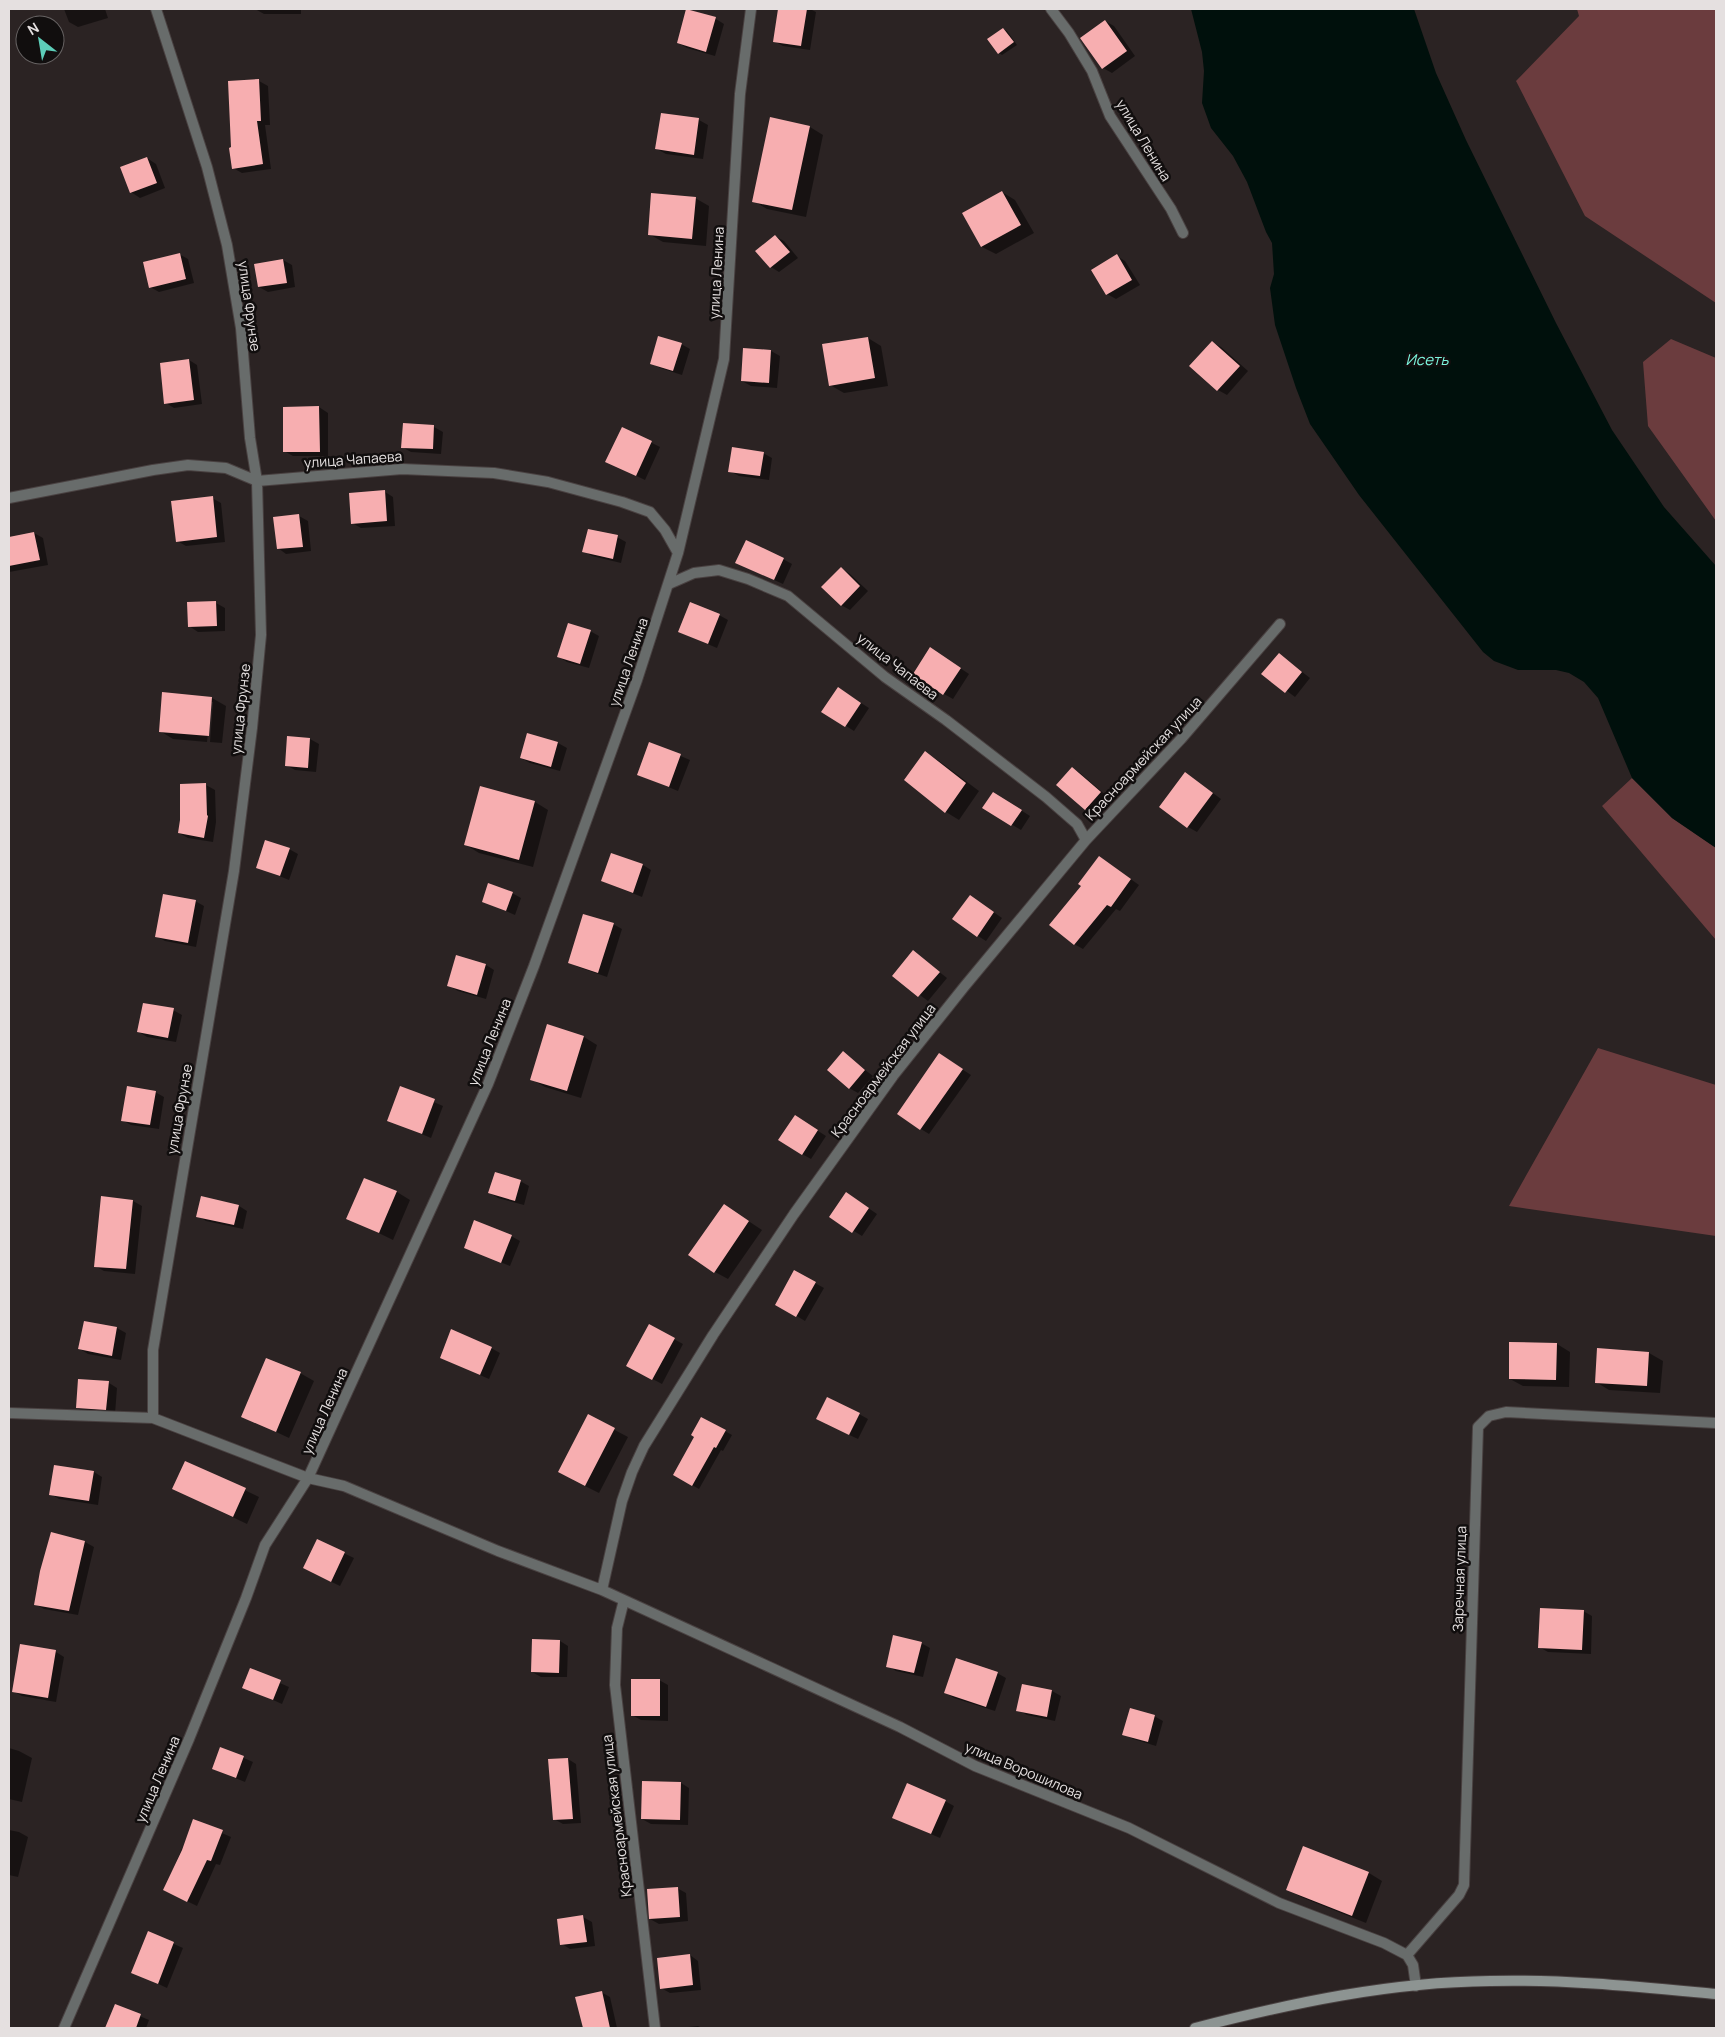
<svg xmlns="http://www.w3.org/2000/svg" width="1725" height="2037" font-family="Manrope,sans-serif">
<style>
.green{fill:#6b3c3e}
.water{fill:#00100c}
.shadow{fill:#0007}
.building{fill:#f7aeb0}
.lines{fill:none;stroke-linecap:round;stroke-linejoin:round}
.minor-casing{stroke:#494141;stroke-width:12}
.secondary-casing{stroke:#494141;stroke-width:12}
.minor{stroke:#686c6b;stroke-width:10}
.secondary{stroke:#8d9492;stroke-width:10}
.labels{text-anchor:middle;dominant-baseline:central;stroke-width:5;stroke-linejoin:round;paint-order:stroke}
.street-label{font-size:14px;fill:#e5e0e0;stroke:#110e0e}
.water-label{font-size:15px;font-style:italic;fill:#7cf6de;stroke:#110e0e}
</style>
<rect width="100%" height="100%" fill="#2b2323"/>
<path class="green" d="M1577,9H1716V303L1585,216L1516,81L1579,16Z
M1671,339L1716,358V521L1648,426L1643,362Z
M1632,778L1672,818L1716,848V940L1602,806Z
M1598,1048L1716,1085V1236L1509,1206Z"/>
<path class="water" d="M1191,9H1414L1436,73L1466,140L1556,323L1612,430L1664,507L1716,566V848L1672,818L1632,778L1598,698L1584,682L1569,673L1556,670H1518L1494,661L1483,652L1359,495L1310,424L1296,388L1275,325L1270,288L1274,274L1272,243L1266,232L1247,182L1233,156L1211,128L1202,103L1204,71L1202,52Z"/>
<path class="shadow" d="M64,9H105L108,18L78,27L69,22Z
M255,9H301V14H264Z
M779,9H810L816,12L810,50L783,46L774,41Z
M687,10L716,19L724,24L715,56L687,48L678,43Z
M1105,21L1114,26L1135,56L1112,73L1103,68Z
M1003,29L1007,31L1017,45L1002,55L999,53Z
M259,81L268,86L270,125H265L271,169L242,173L233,168V148Z
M662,114L699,120L708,125L703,159L666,154L657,149Z
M810,127L823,135L806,217L767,209L754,201Z
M147,158L156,164L165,188L140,198L131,192Z
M1002,192L1015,200L1034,233L996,254L982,247L964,214Z
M695,198L709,206L706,246L663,242L649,234Z
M775,236L784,241L798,258L779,272L771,267Z
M179,254L188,259L194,283L159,292L150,287Z
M1117,256L1125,261L1140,285L1116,299L1107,294Z
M283,260L292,265L295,287L268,292L259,287Z
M868,338L881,346L888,386L844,393L830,385Z
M1212,342L1221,347L1248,371L1227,395L1218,390Z
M681,344L690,349L682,375L660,368L651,363Z
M744,350L771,351L780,356L777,388L751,386L742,381Z
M189,360L197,365L202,404L174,408L166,403Z
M319,407L328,413V456H293L284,451Z
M434,427L443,432L441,454L411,452L402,447Z
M622,428L660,447L645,480L616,466Z
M763,453L772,458L769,480L739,476L730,471Z
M385,492L393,497L395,526L361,528L352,523Z
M212,498L221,503L225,542L186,546L177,541Z
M299,516L308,521L311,551L286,554L278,548Z
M34,533L43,538L48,565L9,572V538Z
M617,537L626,542L621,563L592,556L584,551Z
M783,559L792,564L783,584L745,567Z
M841,568L850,574L868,591L850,610L841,605Z
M216,603L225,608V631L198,632L189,626Z
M719,615L728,620L717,648L679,632Z
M590,631L599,636L589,668L567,662L559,657Z
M939,654L969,674L953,699L944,694Z
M1279,654L1310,678L1295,697L1263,673Z
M163,693L212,698L226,706L222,743L210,742L213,702H211L207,742L173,739L160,731Z
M847,694L869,708L854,731L823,711Z
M528,735L558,743L567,748L560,771L530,763L521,758Z
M289,737L310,739L319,744L316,772L295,770L286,765Z
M650,743L690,760L678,791L639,775Z
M925,753L939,761L979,791L959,820L946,812Z
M1072,768L1080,773L1109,798L1094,814L1085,809Z
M1194,779L1221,799L1197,832L1188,827Z
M181,785H206L215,790L216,822L213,842L188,838L179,833L181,820Z
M1002,798L1030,816L1021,830L984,808Z
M535,802L548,810L533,867L479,853L466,845Z
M289,849L298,854L289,880L257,867Z
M611,855L643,865L651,870L642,897L602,881Z
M1108,863L1139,885L1120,911L1116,909L1083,949L1074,944L1083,886Z
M512,893L521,898L515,915L483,901Z
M195,901L204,906L196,947L165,941L156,936Z
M979,902L1002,918L986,941L978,936Z
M613,924L622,929L607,977L578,967L569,962Z
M914,952L947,978L928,1001L894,976Z
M486,965L494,970L486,999L458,991L449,986Z
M173,1010L182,1015L176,1042L147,1037L139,1032Z
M548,1026L584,1037L597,1045L581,1098L545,1087L531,1079Z
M843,1053L873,1076L858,1093L849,1088Z
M948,1060L971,1075L929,1134L921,1129Z
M401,1088L443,1106L431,1138L388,1120Z
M155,1092L164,1097L159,1129L131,1125L122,1120Z
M804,1122L826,1136L811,1159L802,1154Z
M365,1180L397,1192L410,1200L393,1240L348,1218Z
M520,1181L529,1186L524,1205L498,1198L490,1193Z
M855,1199L877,1214L862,1236L831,1217Z
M133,1201L142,1206L135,1274L104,1271L95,1266Z
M724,1205L762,1230L728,1279L715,1272Z
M239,1206L247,1211L243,1229L206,1221L198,1216Z
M511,1236L520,1241L510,1266L465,1248Z
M795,1272L824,1288L805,1321L777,1304Z
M85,1322L117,1328L126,1333L121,1360L88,1354L80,1349Z
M649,1326L683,1344L662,1384L628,1366Z
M1557,1344L1570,1352L1569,1387L1523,1386L1510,1379Z
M491,1348L500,1353L489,1379L450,1362Z
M1598,1350L1649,1353L1663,1361L1660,1393L1609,1390L1596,1382Z
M300,1373L314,1381L289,1438L242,1416Z
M109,1383L117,1388L115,1414L86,1413L77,1408Z
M859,1414L868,1419L858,1439L826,1424Z
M588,1416L628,1437L599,1493L573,1480Z
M702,1418L732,1435L723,1451L721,1450L699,1489L674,1475L695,1436Z
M186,1462L259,1497L247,1524L174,1489Z
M94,1472L102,1477L98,1505L59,1499L51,1494Z
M52,1534L85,1542L94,1547L78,1615L44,1609L35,1604Z
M318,1541L354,1558L340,1586L313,1573Z
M1583,1611L1592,1616L1591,1654L1548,1652L1539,1647Z
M560,1641L568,1646L567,1677H541L532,1672Z
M921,1643L930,1648L923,1677L896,1671L888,1666Z
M56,1652L64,1657L56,1702L22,1696L13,1691Z
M250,1670L289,1687L282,1704L244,1687Z
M997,1673L1006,1678L995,1711L954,1698L946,1693Z
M659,1680L668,1685V1721L641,1720L632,1715Z
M1023,1685L1052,1691L1061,1696L1055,1721L1027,1715L1018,1710Z
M1154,1716L1163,1721L1156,1746L1133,1739L1124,1734Z
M9,1748L19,1751L32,1758L22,1802L9,1799Z
M221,1748L253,1762L245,1782L213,1769Z
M568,1759L576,1764L581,1823L563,1824L554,1819Z
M681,1783L689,1788L688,1825L651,1824L642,1819Z
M945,1801L954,1806L940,1838L903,1822Z
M194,1821L231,1837L220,1865L216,1864L197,1906L164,1890Z
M9,1830L19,1832L28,1837L18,1877L9,1875Z
M1304,1848L1369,1873L1382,1881L1366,1923L1301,1897L1287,1889Z
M677,1888L686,1893L688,1921L659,1924L650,1919Z
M583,1917L592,1922L595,1946L570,1949L562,1944Z
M149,1933L183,1948L167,1988L133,1972Z
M690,1955L698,1961L701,1990L670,1993L661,1988Z
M601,1992L610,1997L617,2028H584L577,1998Z
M116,2006L149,2020L146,2028H107Z
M698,2026L702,2028H679Z"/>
<path class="building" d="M686,9L716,17L706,52L677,43Z
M778,9H807L801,46L773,42Z
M1105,20L1127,51L1102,69L1080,38Z
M1003,28L1014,42L998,54L987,39Z
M259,79L261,121H257L263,164L232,169L229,148L231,147L228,81Z
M661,113L699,118L694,155L655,149Z
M770,117L810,126L792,210L752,202Z
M147,157L157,183L130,193L120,167Z
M1002,191L1021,225L981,247L962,213Z
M651,193L696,197L692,239L648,235Z
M775,235L790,252L770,268L755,251Z
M180,253L186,279L149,288L143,262Z
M1117,254L1132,280L1106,295L1091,270Z
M283,259L287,283L258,287L254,264Z
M658,336L682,343L673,371L650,364Z
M868,337L875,378L829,386L822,344Z
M1212,341L1240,366L1217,391L1189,366Z
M743,348L771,350L769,383L741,381Z
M189,359L194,400L164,404L160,363Z
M319,406L320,452H283V407Z
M403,423L434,425L433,449L401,448Z
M622,427L652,441L636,476L605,462Z
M732,447L764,452L760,476L728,472Z
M385,490L387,521L351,524L349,493Z
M213,496L217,537L176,542L171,501Z
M299,514L303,547L277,549L273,517Z
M588,529L618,535L613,559L582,552Z
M34,532L40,560L9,566V537Z
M746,540L784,558L774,580L735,563Z
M841,567L860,586L841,606L821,587Z
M216,601L217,626L188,627L187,602Z
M690,602L720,614L708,644L678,632Z
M568,623L591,630L580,664L557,657Z
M930,647L961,668L943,695L913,674Z
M1279,653L1302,672L1285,693L1261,674Z
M838,687L861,703L845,727L821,712Z
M162,692L212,697L209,736L159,732Z
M527,733L558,742L551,767L520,758Z
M287,736L310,738L308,768L285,766Z
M649,742L681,754L669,787L637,775Z
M925,751L966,783L945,813L904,780Z
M1072,767L1101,792L1085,810L1056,785Z
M1185,772L1213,793L1187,828L1159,807Z
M206,783L207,815L208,816L204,838L178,833L180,820V784Z
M480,786L535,801L519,860L464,845Z
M993,792L1022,810L1011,826L982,808Z
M265,840L290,848L280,876L256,868Z
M611,853L643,864L633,893L601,881Z
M1099,856L1131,879L1111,907L1107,905L1074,945L1049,925L1081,886L1078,884Z
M488,883L513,892L506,911L482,902Z
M163,894L196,900L188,943L155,937Z
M970,895L994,912L977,937L952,919Z
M583,914L614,923L598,973L568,963Z
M913,950L940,972L918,997L892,976Z
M456,955L486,964L477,995L447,986Z
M143,1003L174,1008L168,1038L137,1032Z
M547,1024L584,1036L567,1091L530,1080Z
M843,1051L865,1070L849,1089L827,1070Z
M939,1053L963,1069L920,1130L897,1114Z
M127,1086L156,1091L150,1125L121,1121Z
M400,1086L435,1099L422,1134L387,1121Z
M795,1115L818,1130L802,1155L778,1140Z
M495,1172L521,1180L515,1201L488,1193Z
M364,1178L397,1191L379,1233L346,1219Z
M846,1192L869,1208L852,1233L829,1217Z
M101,1196L133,1200L126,1269L94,1267Z
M201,1196L239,1205L234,1225L196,1217Z
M724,1204L749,1221L714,1273L688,1255Z
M474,1220L512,1235L501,1263L464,1248Z
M794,1270L816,1282L796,1317L775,1305Z
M84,1321L117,1327L112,1356L78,1349Z
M649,1324L675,1338L652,1380L626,1366Z
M451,1329L492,1347L480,1375L440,1358Z
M1509,1342L1557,1343L1556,1380L1509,1379Z
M1597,1348L1649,1352L1647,1386L1595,1383Z
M266,1358L301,1372L276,1432L241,1417Z
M78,1379L109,1381L106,1410L76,1408Z
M827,1397L860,1413L849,1435L816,1419Z
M588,1414L615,1428L585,1486L558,1472Z
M701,1417L726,1430L716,1448L714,1447L692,1486L673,1475L694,1437L691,1435Z
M185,1461L246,1488L233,1517L172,1489Z
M54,1465L94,1471L89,1501L49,1495Z
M51,1532L85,1541L69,1611L34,1605L40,1571Z
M317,1539L345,1552L331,1582L303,1568Z
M1540,1608L1584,1610L1582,1650L1538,1648Z
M893,1635L922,1642L914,1673L886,1667Z
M532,1639L560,1640L559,1673L531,1672Z
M20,1644L56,1650L48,1698L12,1692Z
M956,1658L998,1672L986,1707L944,1693Z
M250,1668L281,1680L273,1700L242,1688Z
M631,1679H660V1716H631Z
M1022,1684L1052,1690L1047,1717L1016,1711Z
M1130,1708L1155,1715L1148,1742L1122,1735Z
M220,1747L244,1756L236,1778L212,1769Z
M568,1758L573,1819L553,1820L548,1759Z
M642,1781L681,1782L680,1820L641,1819Z
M907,1783L946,1800L931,1834L892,1818Z
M193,1819L223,1830L211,1861L207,1860L187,1902L163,1890L182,1850Z
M1303,1846L1369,1872L1352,1916L1286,1890Z
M678,1887L680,1917L649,1919L647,1889Z
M583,1915L587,1942L560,1945L557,1919Z
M148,1931L174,1942L158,1984L131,1973Z
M690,1954L693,1985L660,1989L657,1958Z
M602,1991L610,2028H583L575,1997Z
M115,2004L141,2014L136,2028H105Z"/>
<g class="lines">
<g class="minor-casing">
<path id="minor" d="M1051,9L1069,33L1092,71L1110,116L1171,209L1183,233
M9,498L153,470L188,465L226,468L257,481L402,469L494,473L548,482L622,502L650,512L665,530L678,553
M669,584L694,573L719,570L748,579L788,596L885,677L946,720L1046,797L1077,824L1086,840
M9,1413L153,1418L308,1478L344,1486L498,1551L602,1590L900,1727L975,1766L1129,1828L1279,1903L1384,1943L1407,1955L1413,1965L1416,1986
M153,1418V1350L234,871L252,728L261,635L257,481L250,438L241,328L227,245L207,167L156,9
M602,1590L622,1501L632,1472L644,1446L713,1335L794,1214L893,1076L964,987L1086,840L1181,739L1280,624
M624,1600L617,1628L615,1685L655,2028
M1407,1955L1459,1895L1464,1885L1478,1427L1489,1416L1506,1412L1716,1423
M64,2028L189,1739L246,1598L265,1545L308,1478L488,1084L534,966L637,680L678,553L724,359L740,94L751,9"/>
</g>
<g class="secondary-casing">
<path id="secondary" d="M1195,2028C1292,2003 1390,1982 1490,1981C1565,1979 1641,1987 1716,1994"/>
</g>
<use href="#minor" class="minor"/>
<use href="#secondary" class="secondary"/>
</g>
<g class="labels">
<g class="street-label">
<text transform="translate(1144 140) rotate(59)">улица Ленина</text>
<text transform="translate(716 273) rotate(-87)">улица Ленина</text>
<text transform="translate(250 306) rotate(82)">улица Фрунзе</text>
<text transform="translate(353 459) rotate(-4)">улица Чапаева</text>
<text transform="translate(628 662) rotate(-71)">улица Ленина</text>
<text transform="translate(898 666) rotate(38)">улица Чапаева</text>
<text transform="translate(240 709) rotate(-84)">улица Фрунзе</text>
<text transform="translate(1143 758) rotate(-47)">Красноармейская улица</text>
<text transform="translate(489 1042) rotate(-68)">улица Ленина</text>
<text transform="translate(883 1070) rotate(-53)">Красноармейская улица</text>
<text transform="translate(179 1109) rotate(-80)">улица Фрунзе</text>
<text transform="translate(324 1411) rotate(-66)">улица Ленина</text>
<text transform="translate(1459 1579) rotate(-88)">Заречная улица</text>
<text transform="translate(1024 1770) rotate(23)">улица Ворошилова</text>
<text transform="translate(157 1779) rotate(-67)">улица Ленина</text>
<text transform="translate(616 1816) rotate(-97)">Красноармейская улица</text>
</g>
<g class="water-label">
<text x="1427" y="359">Исеть</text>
</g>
</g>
<rect width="1725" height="2037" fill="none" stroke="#e5e0e0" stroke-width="20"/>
<g transform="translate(40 40) rotate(329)"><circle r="24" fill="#110e0e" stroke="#666262"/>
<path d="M0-4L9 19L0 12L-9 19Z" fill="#5dceb9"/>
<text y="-8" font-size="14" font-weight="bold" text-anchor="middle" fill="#e5e0e0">N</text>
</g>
</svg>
